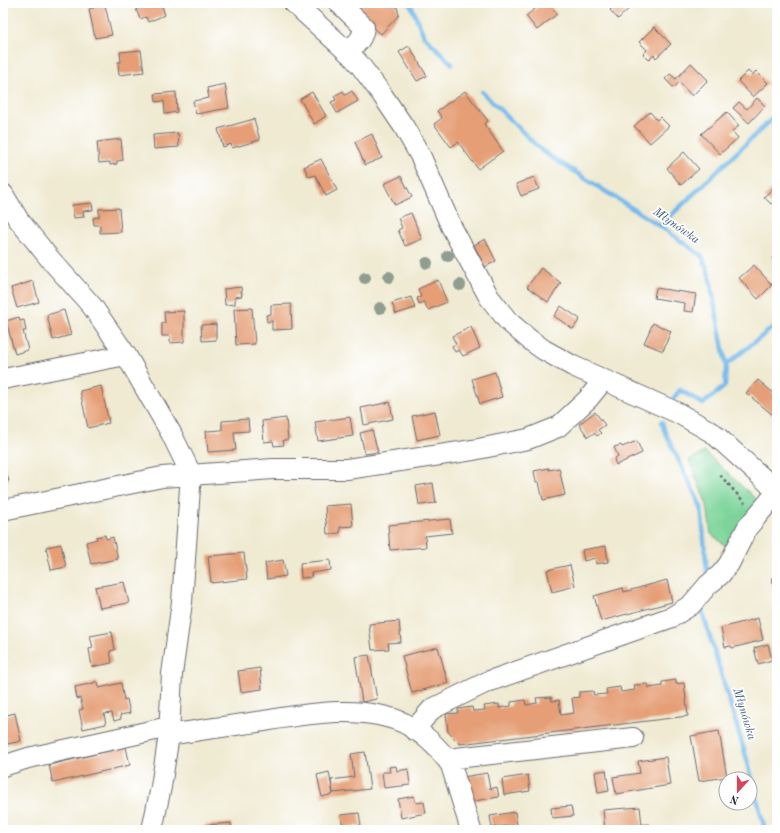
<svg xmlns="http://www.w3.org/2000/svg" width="780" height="833" font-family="'Old Standard TT',serif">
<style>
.green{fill:#7bd499;stroke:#4e7b6a}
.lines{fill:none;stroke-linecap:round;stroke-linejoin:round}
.stream{stroke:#74baeb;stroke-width:4.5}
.building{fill:#e59e75}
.minor-casing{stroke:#6a6870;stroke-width:22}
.path{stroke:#6a6870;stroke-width:2.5;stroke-dasharray:3 3;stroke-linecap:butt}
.minor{stroke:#fff;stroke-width:20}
.tree{fill:#8f9e91}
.labels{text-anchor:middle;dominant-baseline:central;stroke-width:3.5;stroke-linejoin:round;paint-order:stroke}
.water-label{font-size:12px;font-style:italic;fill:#435f81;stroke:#fff}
</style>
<rect width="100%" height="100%" fill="#fff"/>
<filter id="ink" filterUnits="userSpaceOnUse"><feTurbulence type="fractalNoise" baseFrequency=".025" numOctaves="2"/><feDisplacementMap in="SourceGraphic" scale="8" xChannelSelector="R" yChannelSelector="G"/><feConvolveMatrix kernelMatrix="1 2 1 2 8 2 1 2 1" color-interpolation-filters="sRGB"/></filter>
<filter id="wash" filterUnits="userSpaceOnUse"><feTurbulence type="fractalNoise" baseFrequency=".012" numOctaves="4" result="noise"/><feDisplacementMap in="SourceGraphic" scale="16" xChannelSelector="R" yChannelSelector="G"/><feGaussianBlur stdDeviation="0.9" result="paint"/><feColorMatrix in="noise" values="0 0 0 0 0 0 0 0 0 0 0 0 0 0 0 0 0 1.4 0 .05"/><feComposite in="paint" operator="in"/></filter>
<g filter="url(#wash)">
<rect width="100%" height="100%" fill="#efead1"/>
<path class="green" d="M705,452L758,501L727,547L711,534L707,505L689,460Z"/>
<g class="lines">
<path class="stream" d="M410,3L424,36L452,64
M482,92L542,151L660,226L702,256L709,274L726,365L725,386L703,404L680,390L673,399
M660,226L777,114
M726,365L777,324
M662,422L664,430L701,507L707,572
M700,604L748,763L765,830"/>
</g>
<g id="blocks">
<path class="building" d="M141,3H161L165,15L148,22L146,17L140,19L136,9L142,7Z
M354,3H396L399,15L381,34L356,11L359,8Z
M542,3H548L557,14L537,30L526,16Z
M617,3H635L618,19L610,10Z
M105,5L112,35L95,38L89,9Z
M654,27L671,44L656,58L654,55L649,60L643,54L647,50L639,42Z
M409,46L427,76L417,81L399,52Z
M141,50L144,72L119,75L118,62H121L120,52Z
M691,63L708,80L692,96L679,82L674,88L665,79L670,74L676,79Z
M748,71L752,75L756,71L768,83L753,97L738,81Z
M225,84L229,108L196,114L193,101L209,98L207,88Z
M343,91L345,95L352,91L358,101L337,113L331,102L336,100L334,96Z
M465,91L488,121L484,124L503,151L478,169L458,142L451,147L434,124L442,118L437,111Z
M176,92L177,112L165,114L164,101L156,102L155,94Z
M312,92L326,116L314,124L300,99Z
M757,98L765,106L749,123L733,108L739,102L747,109Z
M650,112L657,120L660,117L669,126L650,143L634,126Z
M727,112L739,126L732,131L738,138L720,154L701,134Z
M254,119L260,140L232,148L231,144L223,147L218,129Z
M178,133L179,147L154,149L153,135Z
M372,134L382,158L365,165L355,142Z
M121,139L123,160L117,161V164L110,165V162L99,163L97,142Z
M684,152L699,169L681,185L667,168Z
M321,159L337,190L326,196L315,175L309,177L304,167Z
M401,176L412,197L395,205L384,184Z
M534,177L539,189L521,196L516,184Z
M777,184V199L771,204L764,197Z
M92,203L93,210L83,211L84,217L74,218L72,205Z
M119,208L121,232L100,233V225H94L93,218L99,217V209Z
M411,213L422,239L405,246L398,230L402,228L398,218Z
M485,239L496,261L485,267L474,245Z
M754,265L772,285L758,299L739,278Z
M541,268L561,283L548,302L527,287Z
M438,280L447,302L428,310L424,302L419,304L417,298L421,297L418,289Z
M33,281L39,302L17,308L11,288Z
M241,287L242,296L235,297V304L225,305L224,289Z
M656,288L696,294L693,312L684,311L685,303L654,298Z
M411,297L415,308L396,314L392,303Z
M291,304L292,329L272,330V321L267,322L266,315L271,314V305Z
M561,306L580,319L573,329L554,316Z
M252,308L255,344L236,345L234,309Z
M64,310L71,335L53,340L47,315Z
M184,311V342L170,343V336H162V323H165L164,312Z
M19,317L20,321L24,320L26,331H23L28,350L15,354L6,321Z
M653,323L671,331L663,351L644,343Z
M216,324V340L202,341L201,325Z
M471,327L480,348L463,356L459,350L455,352L452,346L456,344L452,336Z
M495,372L502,397L480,404L472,379Z
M758,380L777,396V410L773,415L746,393Z
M101,386L109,423L88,428L80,391Z
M390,402L393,419L364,425L361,408Z
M435,411L440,435L417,440L412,416Z
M3,412L7,424L3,425Z
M595,412L605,425L598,430L601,433L597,436L594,433L588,437L579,424Z
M350,417L353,436L318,441L315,422Z
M286,418L288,440H283L284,445L274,446L273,441L264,442L262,421Z
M248,419L249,431L234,432L236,450L208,452L206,431L222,430V421Z
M372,430L378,452L365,454L360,433Z
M637,441L642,453L616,465L614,459L618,456L614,447L621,445L622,447Z
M3,463L9,481L3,482Z
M549,468V470L559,468L565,495L543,500L539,482H536L534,471Z
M433,483L436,503L419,505L416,486Z
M351,504L353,526L340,527V533L327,534L325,506Z
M450,519L452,533L425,536L426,547L390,550L388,525Z
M105,535L106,539L113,537L118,559L91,564L86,542L97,539L96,537Z
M61,544L66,567L51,570L46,547Z
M606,546L608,562L596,564L595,558L584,561L582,550Z
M244,553L247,579L211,583L208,556Z
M283,560L286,576L267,579L265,563Z
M330,560L331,570L311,573L312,577L301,578L300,563Z
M570,565L575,586L552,592L547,570Z
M772,578H777V590L774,591Z
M667,580L672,602L601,621L594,596L623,588L624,592Z
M124,582L129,603L100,608L95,587Z
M758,618L763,640L732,648L731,646L725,647L721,628Z
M399,621L401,642L388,643L389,649L372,650L369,624Z
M112,632L115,650L110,651L112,663L92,667L89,649L93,648L90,636Z
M768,644L772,660L758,664L754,648Z
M438,647L448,683L412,693L402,656Z
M369,655L377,699L362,702L355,657Z
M260,668L262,689L241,692L238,671Z
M676,680V684L684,683L688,716L460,744L448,732L446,714L458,713V709L472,707L473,711L485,710L484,706L499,704V708L511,706V702L525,700L526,705L537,703L536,698L551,697L552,701L559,700L561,715L574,713L572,698L579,697V692L593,691L594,695L607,694L606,689L620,687L621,692L635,690L634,685L648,684L649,688L662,686V682Z
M94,682H98L99,688L121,683L124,700L127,699L130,713L120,715L121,719L114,721L112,713L104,714L106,724L83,729L79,710L83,709L80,698L77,699L75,687L94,683Z
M15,713L21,741L3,745V716Z
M719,731L727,777L699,781L691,736Z
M126,747L130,765L53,783L49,765Z
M365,752L370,789L333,793L331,780L354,777L351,754Z
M666,757L670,785L616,794L613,777L640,773L638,761Z
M396,766L397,771L408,769L410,785L384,788L382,772H390L389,767Z
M606,770L609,791L598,793L595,772Z
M329,772L333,794L322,797L317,775Z
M487,773L490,789L497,787L499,797L468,802L463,777Z
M528,775L530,791L504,795L502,779Z
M414,796L416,803L424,802L426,813L401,818L398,799Z
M571,806L573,816L552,818L551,808Z
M640,807L642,825L649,824V830H605L603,810Z
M515,812L517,825L492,828L490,816Z
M359,813L361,825L343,828L341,815Z
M231,823L232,830H206L205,825Z"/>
</g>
</g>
<g filter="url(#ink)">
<use href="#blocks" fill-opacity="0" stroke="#6a6870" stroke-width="1"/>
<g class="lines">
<g class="minor-casing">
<path id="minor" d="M294,3L351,55L360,65L383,96L404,127L421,157L451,226L474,269L489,297L508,321L530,340L544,350L573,366L678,413L713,433L777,491
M339,3L364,27C362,41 357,43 347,51
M3,194L18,219L50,259L92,306L126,355L171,433L191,474L182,602L172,674L169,735L161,787L152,830
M3,379L126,355
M3,510L162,477L273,469H347L473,450L528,439L558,427L588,399L597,388L602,379
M414,730L432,709L487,682L672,617L691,605L708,585L720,575L729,564L747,528L777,492
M169,735C198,730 228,726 257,722C302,715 360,703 404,723C422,732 439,748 451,765L471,830
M447,759L633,738
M3,766L28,758L169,727"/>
</g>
<path class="path" d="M773,257L777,280
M720,475L745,503"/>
<use href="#minor" class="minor"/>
</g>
<g class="tree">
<circle cx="448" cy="256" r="6"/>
<circle cx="427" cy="263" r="6"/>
<circle cx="389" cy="277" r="6"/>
<circle cx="365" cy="278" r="6"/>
<circle cx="460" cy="285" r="6"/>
<circle cx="380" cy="308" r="6"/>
</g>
</g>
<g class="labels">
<g class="water-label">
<text transform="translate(676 226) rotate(35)">Młynówka</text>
<text transform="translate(744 714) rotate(73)">Młynówka</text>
</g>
</g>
<rect width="780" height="833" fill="none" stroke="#fff" stroke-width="16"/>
<g transform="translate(738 791) rotate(201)"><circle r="19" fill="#ffffff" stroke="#a7a7b1"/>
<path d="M0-3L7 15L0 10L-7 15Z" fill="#d1495b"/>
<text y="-6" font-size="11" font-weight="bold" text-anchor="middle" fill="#22223b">N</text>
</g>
</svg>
